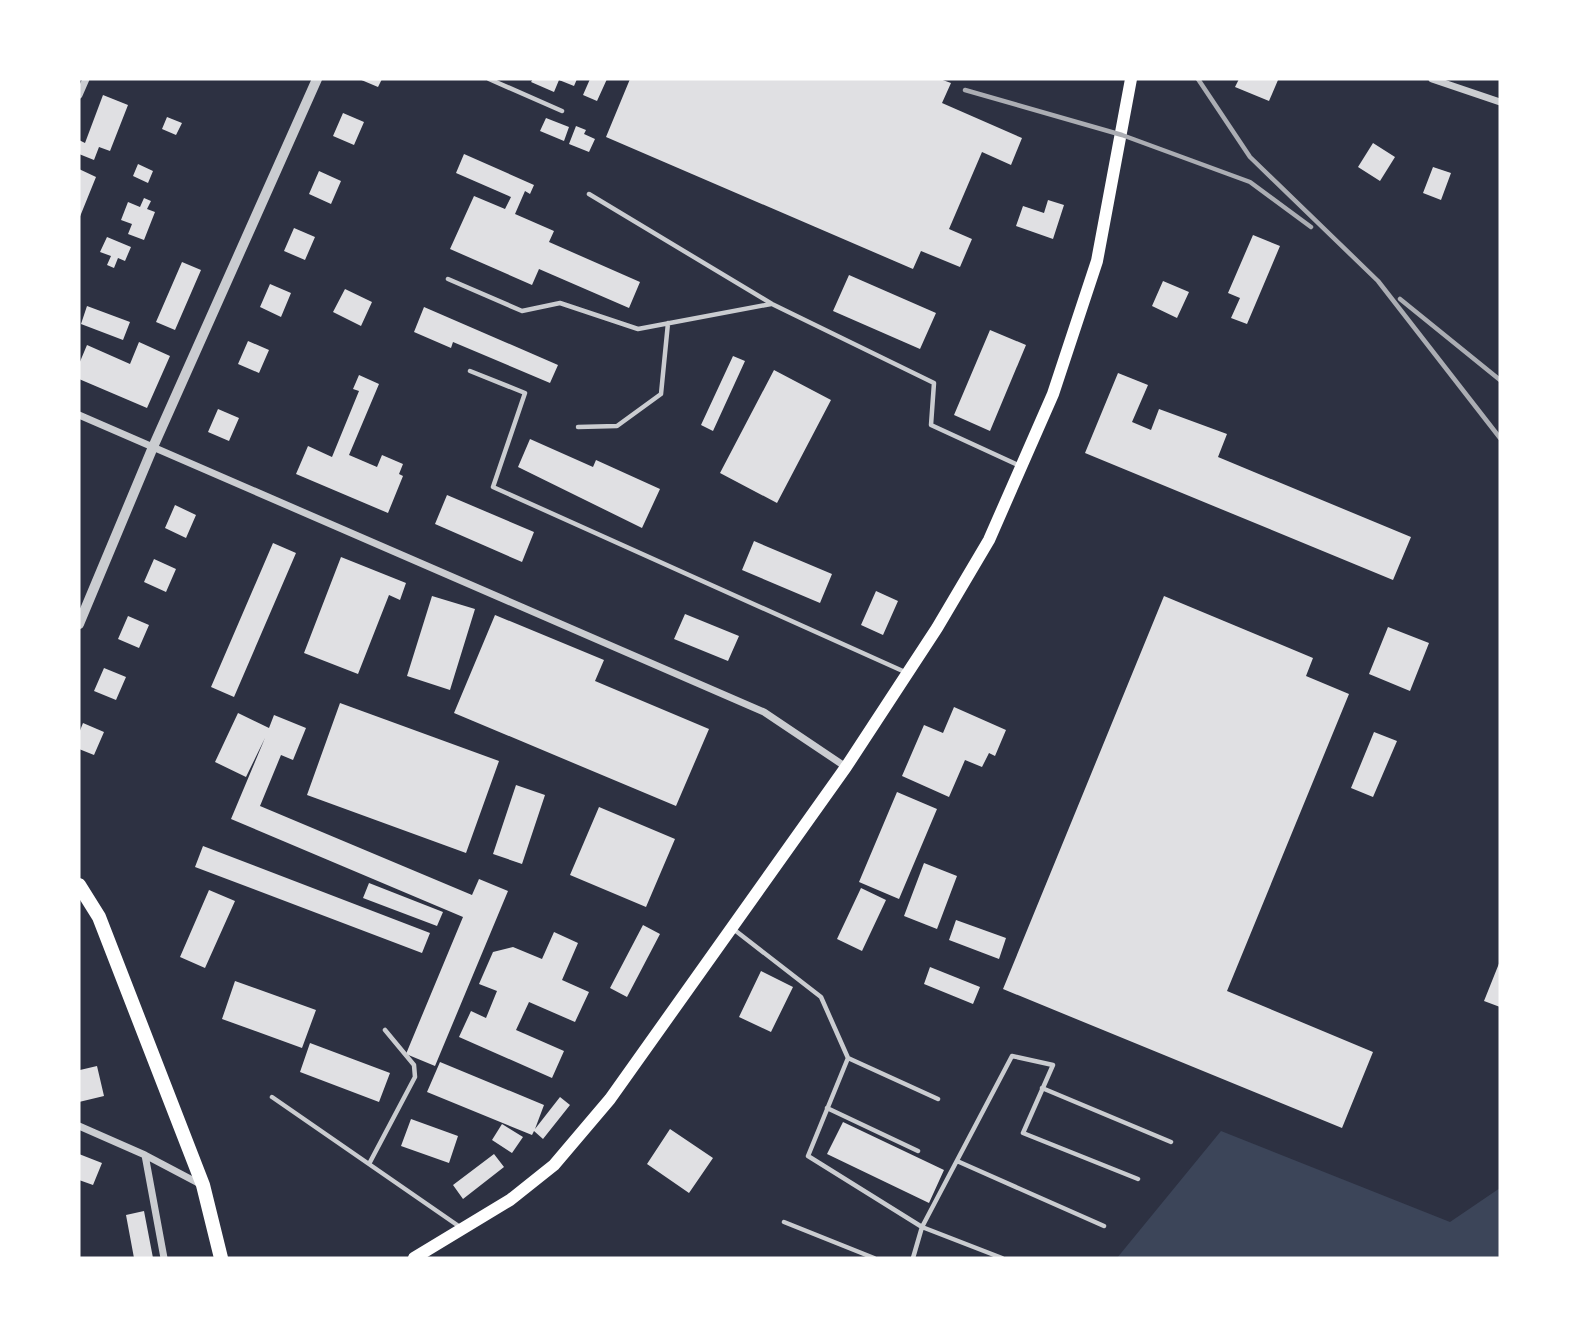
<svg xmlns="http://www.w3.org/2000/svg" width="1579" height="1337" font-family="'Golos Text',sans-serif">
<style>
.green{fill:#3c4559}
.building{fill:#e0e0e3}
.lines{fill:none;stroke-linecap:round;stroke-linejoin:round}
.service{stroke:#caccd0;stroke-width:4.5}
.minor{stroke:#caccd0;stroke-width:7}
.tertiary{stroke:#caccd0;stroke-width:10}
.secondary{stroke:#fff;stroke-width:12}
.primary{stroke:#fff;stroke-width:14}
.rail{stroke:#abadb3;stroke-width:4.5}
</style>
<rect width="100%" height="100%" fill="#2d3142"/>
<path class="green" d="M1221,1131L1450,1222L1500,1188V1258H1117Z"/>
<path class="building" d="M359,79H382L378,87Z
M533,79H577L574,86L559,80L554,92L531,82Z
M590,79H607L597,101L583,95Z
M630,79H940L951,83L942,103L1022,138L1011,165L982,152L949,229L972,239L960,267L921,251L913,269L606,137Z
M1239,79H1274L1278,80L1269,101L1235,87Z
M103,95L128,105L110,151L99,147L94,160L79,154V140L85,143Z
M343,113L364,122L354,145L333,136Z
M167,117L182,123L176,135L162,129Z
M546,118L569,127L564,141L540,131Z
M576,126L586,130L584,134L595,139L589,152L569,144Z
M1373,143L1395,157L1380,181L1358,167Z
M464,154L534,185L530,194L525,191L515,214L554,231L549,242L640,282L629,308L539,269L532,285L450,249L474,196L505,209L511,197L456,173Z
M138,164L153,171L148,183L133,176Z
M1433,167L1451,173L1441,200L1423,193Z
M79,169L96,177L79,219Z
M319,171L341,181L331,204L309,194Z
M144,198L151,201L147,209L155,212L144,240L128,234L132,224L121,220L128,202L140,207Z
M1048,200L1064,205L1053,239L1016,226L1023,206L1044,213Z
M294,228L315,237L305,260L284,251Z
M1253,235L1280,246L1247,324L1231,318L1240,298L1228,293Z
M107,237L131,247L125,261L118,258L114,268L107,265L111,256L100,252Z
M182,262L201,270L175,330L156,322Z
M849,275L936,313L920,349L833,311Z
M1163,281L1189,292L1177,318L1152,306Z
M270,284L291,293L281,317L260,307Z
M345,289L372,302L361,326L333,312Z
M87,306L130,322L123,340L81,324Z
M424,307L558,365L550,383L453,342L451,348L414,332Z
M990,330L1026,345L990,431L954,415Z
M248,341L269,350L259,373L238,364Z
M139,342L170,356L147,408L79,379V364L87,345L130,364Z
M733,356L745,361L713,431L701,425Z
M774,370L831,400L777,503L720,473Z
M1118,373L1148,385L1132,422L1151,430L1159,409L1227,434L1218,457L1411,537L1393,580L1085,453Z
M359,375L379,384L349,455L377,467L382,455L403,464L399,474L403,476L388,513L296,474L308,446L332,457L359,391L353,389Z
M218,409L239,418L229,441L208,432Z
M530,439L593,467L596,460L660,489L642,528L518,467Z
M447,495L534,532L522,562L435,524Z
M175,505L196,515L186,538L165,528Z
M754,541L832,574L820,603L742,570Z
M273,543L296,553L234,697L211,687Z
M341,557L406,583L400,600L389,595L358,674L304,653Z
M154,559L176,569L166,592L144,582Z
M876,591L898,601L883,635L861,625Z
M432,596L475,609L450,690L407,676Z
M1164,596L1313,658L1306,676L1349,694L1227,991L1373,1052L1342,1128L1003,989Z
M685,614L739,636L728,661L674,639Z
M495,615L604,660L595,681L709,729L676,806L454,713Z
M128,616L149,625L139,648L118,639Z
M1388,627L1429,643L1410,691L1369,674Z
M104,668L126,677L116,700L94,691Z
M340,703L499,761L466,853L307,795Z
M954,707L1006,730L995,756L989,753L982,767L965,760L949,797L902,776L924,725L943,733Z
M238,713L269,728L274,715L306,728L293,760L281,755L260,806L472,895L479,879L508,891L435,1066L406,1054L463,917L231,819L265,738L246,777L215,762Z
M83,723L104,732L94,755L79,749V733Z
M1374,732L1397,741L1373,797L1351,788Z
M516,785L545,795L522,864L493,854Z
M897,792L937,809L899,899L859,882Z
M599,807L675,839L646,907L570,875Z
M203,846L430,933L422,953L195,867Z
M924,863L957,876L937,929L904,916Z
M369,883L443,912L437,926L363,898Z
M861,888L886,900L862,951L837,939Z
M209,890L235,901L205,968L180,957Z
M956,920L1006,938L999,959L949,940Z
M643,925L660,934L627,997L610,988Z
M554,932L578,943L562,980L589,992L575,1022L529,1002L516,1030L564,1051L552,1078L459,1037L471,1011L486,1018L497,991L479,984L493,952L513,947L542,959Z
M1500,961V1007L1484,1001Z
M930,967L980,987L973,1004L924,984Z
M761,971L793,987L771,1032L739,1017Z
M235,981L316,1010L302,1048L222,1019Z
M310,1043L390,1073L379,1102L300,1072Z
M440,1062L544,1105L535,1129L560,1097L570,1105L543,1139L534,1131L532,1135L427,1092Z
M97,1066L104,1096L79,1102L80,1070Z
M411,1119L458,1136L449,1163L401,1146Z
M843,1122L944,1170L929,1203L827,1154Z
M502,1124L523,1137L512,1153L492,1140Z
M670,1129L713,1158L689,1193L647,1164Z
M79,1154L102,1163L93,1185L79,1180Z
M494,1154L504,1167L463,1199L453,1185Z
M144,1211L153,1258H134L126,1215Z"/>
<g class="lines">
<path class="service" d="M489,79L562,111
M589,194L772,304L934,383L931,425L1020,466
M448,279L522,311L560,303L638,329L771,304
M470,371L525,393L493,487L905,672
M578,427L617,426L661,394L668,323
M732,928L821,997L848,1058L808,1156L922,1227L913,1258
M848,1058L938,1099
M1042,1088L1171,1142
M272,1097L460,1227
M827,1108L918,1151
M957,1161L1104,1226
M369,1164L415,1077L414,1065L385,1030
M784,1222L874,1258
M1002,1258L922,1227L1012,1056L1053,1065L1023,1133L1138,1179"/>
<path class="minor" d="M1432,79L1500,102
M79,95L86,79
M79,415L764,712L846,767
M79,1126L145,1155L164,1258
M145,1155L200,1184"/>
<path class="tertiary" d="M79,624L153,447L317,79"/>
<path class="secondary" d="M414,1258L510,1200L554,1165L610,1099L846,767L937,628L989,540L1053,394L1097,261L1131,79"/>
<path class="primary" d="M79,885L99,917L203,1185L221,1258"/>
<path class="rail" d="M1198,79L1250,157L1378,281L1500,438
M965,90L1122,135L1250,182L1311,227
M1400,299L1500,380"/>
</g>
<rect width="1579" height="1337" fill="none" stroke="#ffffff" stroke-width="161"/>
</svg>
